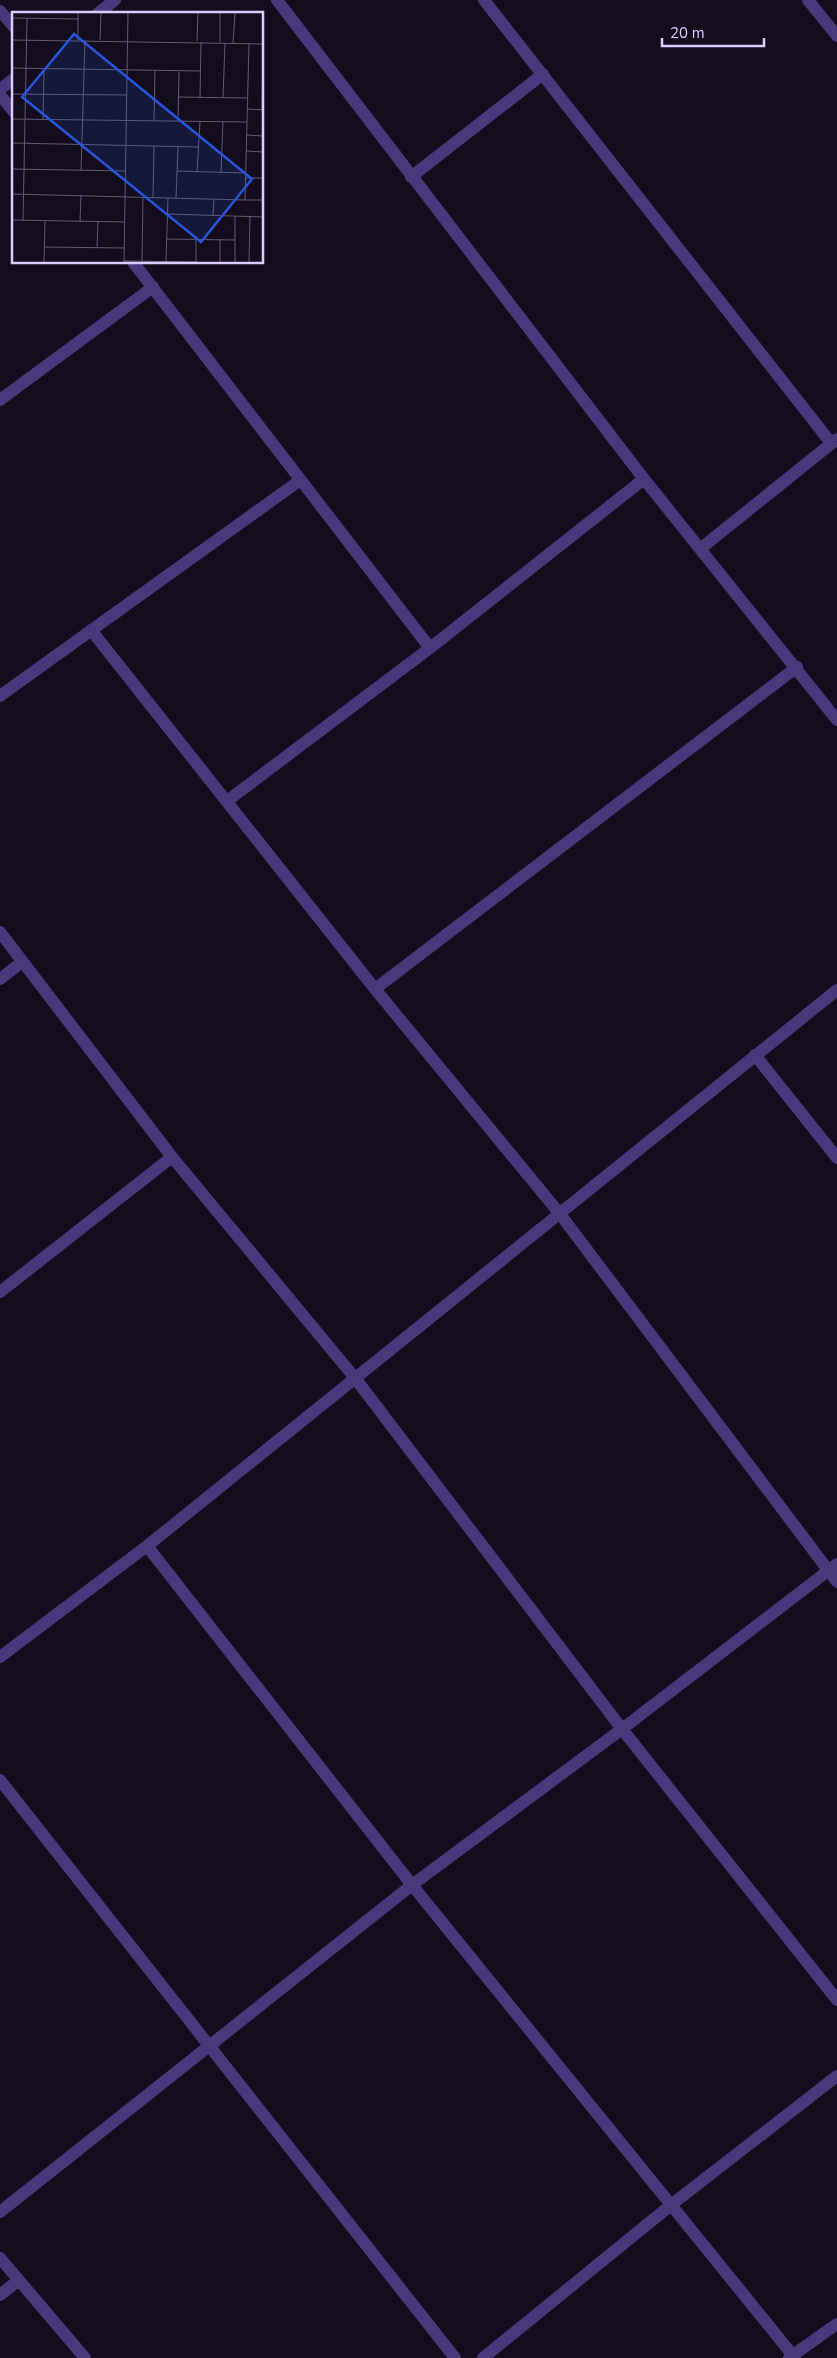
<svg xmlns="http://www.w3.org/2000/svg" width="837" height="2358" font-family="'Nunito Sans',sans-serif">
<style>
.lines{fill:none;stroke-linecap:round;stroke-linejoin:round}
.street{stroke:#49397c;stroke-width:12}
.inset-road{fill:none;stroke:#635978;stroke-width:1}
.view{fill:#2754da;fill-opacity:0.15;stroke:#2754da;stroke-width:2.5}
.inset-edge{fill:none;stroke:#dccbfe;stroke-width:2.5}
</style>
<rect width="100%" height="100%" fill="#130d1e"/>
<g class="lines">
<path class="street" d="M277,0L644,479L837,720
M484,0L831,443
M808,0L837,36
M0,11L14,27
M97,14L115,0
M0,89L14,79
M0,95L14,112
M411,177L543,74
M133,262L430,648
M0,400L153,287
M700,549L837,439
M91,630L375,989L560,1214L837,1582
M0,696L299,481
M227,801L430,648L644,479
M0,932L172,1157L355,1378L622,1729L837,2000
M0,979L22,962
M375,989L797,667
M755,1055L837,1158
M0,1292L172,1157
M147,1546L412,1885L795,2358
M0,1657L147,1546L837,990
M0,1780L455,2358
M0,2212L412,1885L622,1729L837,1564
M0,2258L85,2358
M0,2295L19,2280
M483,2358L671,2205L837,2076
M789,2358L837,2324"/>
</g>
<g transform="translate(12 12)">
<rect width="251" height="251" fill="#130d1e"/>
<path class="inset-road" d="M66,1V28M0,6L67,7M0,28L252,32M88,28L89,1M185,29L186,1M208,30V1M221,31L223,1M0,56L188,59M0,82L114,83M166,85L235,86M188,86L189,30M211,86L213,31M235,97L252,98M250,98L251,32M0,107L235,110M31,107L32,56M142,109L143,59M166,109L167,60M234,123L252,124M0,131L187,135M234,139L252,140M0,157L114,159M69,159L73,28M165,159L233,161M185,160L188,110M209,161L211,110M233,166H252M0,182L233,188L237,32M141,186L142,134M164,186L166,135M233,188H252M156,202L252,205M201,203L202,187M0,208L113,210M11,208L15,7M68,210L69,183M155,227L223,228M32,235L112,236M85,235L86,210M112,249L184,250M130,249L131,186M154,249L156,186M32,250L33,209M112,250L116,1M184,250V228M208,250V228M223,250V204M237,250L238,204"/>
<path class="view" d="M62,22L240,167L189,230L10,85Z"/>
<rect width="251" height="251" class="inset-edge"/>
</g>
<path d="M662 38v8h102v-8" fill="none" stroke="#dccbfe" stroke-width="2.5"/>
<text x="670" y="38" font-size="15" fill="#dccbfe" stroke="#130d1e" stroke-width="4" paint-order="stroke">20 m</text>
</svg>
